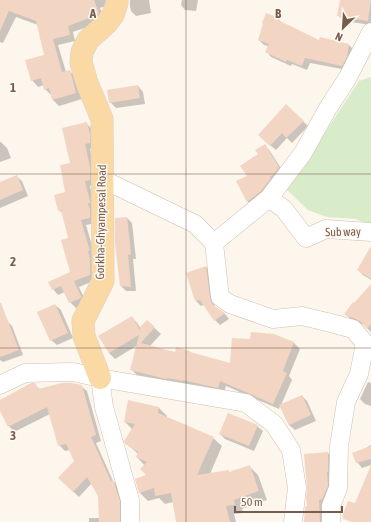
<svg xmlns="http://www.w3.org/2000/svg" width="371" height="522" font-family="'Asap Condensed',sans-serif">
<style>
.green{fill:#d8ecc9}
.shadow{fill:#0003}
.building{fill:#f3d5c3}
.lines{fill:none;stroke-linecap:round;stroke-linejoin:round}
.minor-casing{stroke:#d1beb0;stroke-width:19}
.major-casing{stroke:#dad1cd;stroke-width:23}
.minor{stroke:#fff;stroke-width:18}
.major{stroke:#fbd9a5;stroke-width:22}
.grid{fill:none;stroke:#7a5c4d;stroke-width:1;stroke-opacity:0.55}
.labels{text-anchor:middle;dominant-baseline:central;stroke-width:3;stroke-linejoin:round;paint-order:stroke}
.street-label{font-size:12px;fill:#7a5c4d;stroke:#fffaf3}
.grid-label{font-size:13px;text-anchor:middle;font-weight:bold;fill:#7a5c4d;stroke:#fffaf3;stroke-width:3;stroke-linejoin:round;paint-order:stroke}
</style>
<rect width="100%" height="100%" fill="#fdf6ec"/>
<path class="green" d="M371,77V226L356,219L327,217L308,210L284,187L320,140L359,81Z"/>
<path class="shadow" d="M0,0H107L108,5L100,8L105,19L102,22L73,32L75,41L58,45L66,72L70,71L76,78L82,99L59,106L53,100L51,95L45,89L44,85L38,87L32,80L45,55L38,25L16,17L3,43L0,42Z
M130,0H149L151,13L136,16L131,11L130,7Z
M182,0H198L196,11L185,10L181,5Z
M341,0H371V25L344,21L338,15Z
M266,14L277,17L282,23L320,42L349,45L354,50L347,70L310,63L307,70L292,64L291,66L271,57L266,51L268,46L264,45L259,40Z
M138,86L143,92L145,104L116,108L110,102Z
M286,105L308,126L292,143L287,138L276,150L264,140Z
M86,123L92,129L95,148L90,149L95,173V185L90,186L95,208V223L86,225L95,256L96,280L79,287L86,302L76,308L70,302L65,292L58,295L53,289L71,272L69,239L64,215L59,210L67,193L72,164Z
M0,142H1L7,148L11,158L0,162Z
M264,145L270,151L284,173L253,207L248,202L238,181L248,176Z
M16,176L22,181L28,196L0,208V183Z
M127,218L132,223L136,259H133L136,291H126L121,286Z
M371,261V280L363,275L358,270Z
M206,267L211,272L214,304L215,308L225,314L229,319L220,325L215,320L205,304L201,306L196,301Z
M371,286V332L365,326L362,324L353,321L345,314Z
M55,305L61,310L73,338L57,345L51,340Z
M132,317L137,323L142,330L147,321L161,334L149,347L176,353L190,352L192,354L231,364L251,340L274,335L294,343L300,349L289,376L292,380L281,405L302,396L307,401L316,421L295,430L289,425L280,406L279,409L226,386L224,393L137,375L131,369L138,345L115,359L109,353Z
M7,321L12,326L23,355L3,362L0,360V324Z
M368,382L371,383V406L365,404L360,399Z
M35,384L40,390L81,386L87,391L101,441L96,443L113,481L119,487L125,522H89V518H100L99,496L92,483L79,497L65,484L75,461L70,450L65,451L59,445L50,414L14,432L9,426L0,409V401Z
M159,408L167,416V418L213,438L222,446L210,474L228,471L230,473L249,466L258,475L267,500L242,509L243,513L234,514L236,522H177L173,502L165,504L159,498L148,501L140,493L136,480L148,476L145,466L137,457L138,454L126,443L133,430L125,422Z
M257,426L263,431L254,451L225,439L220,434Z
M371,445V465L362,468L357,462L364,449Z
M328,453L333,458L325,522H305L308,507Z"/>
<path class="building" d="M0,0H94L99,13L97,15L68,26L70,35L53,39L62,72L70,70L76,93L52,100L49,88L44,90L41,78L31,81L25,60L44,55L36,21L9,11L0,31Z
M340,0H371L368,21L337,16Z
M266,13L277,17L276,19L319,40L320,37L349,44L347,57L342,66L305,58L302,66L287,60L286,62L265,52L269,44L258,40L263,24L262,23Z
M138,85L140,98L109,103L107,90Z
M286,104L304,121L286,138L282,133L270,146L258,135Z
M87,122L90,134V143L85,144L90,167V180L85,181L90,201V203H88L90,210V218L81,220L90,251H88L90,258V275L74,281L81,296V298L69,303L61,286L52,290L48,282L70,272L61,240L68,238L61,210L58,211L54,195L65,192L60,165L70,163L62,128Z
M265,144L279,167L273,175L270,177L271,178L261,191L247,202L236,181L247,176L240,166L258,154L255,150Z
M17,175L23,190L0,200V182Z
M127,217L131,254L128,255L131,287L120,286L115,243V218Z
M371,246V279L357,270Z
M206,266L210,298L211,302L214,306L225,313L214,321L200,300L195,301L186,273Z
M371,284V324L367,329L361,322L356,319L347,316L344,314L353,302L354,303Z
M0,303H1L19,350L0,357Z
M55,304L68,333L50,341L37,312Z
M132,316L140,330L141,326L147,320L155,327L141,343L175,352L176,347L190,351V352L230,363L232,338L250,339L251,332L274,334L294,342L283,371L287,373L273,404L220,381L218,388L204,385L183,380V381L167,378L166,379L130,370L139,335L109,353L98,336Z
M31,383H35L38,389L62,383H72L82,385L96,435L91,437L111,481L113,480L120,501V522H99L98,496L87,477L73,492L58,478L74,461L66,444L58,446L47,407L8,427L0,411V400Z
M302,395L311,415L289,425L279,405Z
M128,400L159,407L158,413L214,437L197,475L229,470V472L250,465L259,491L234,500L235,505L226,506L230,522H176L171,493L155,496L154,488L139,493L135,479L146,475L140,469L147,462L136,457L138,452L125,444L124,441L135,424L124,422Z
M228,413L258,425L249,446L219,434Z
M371,446V459L356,463L352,453Z
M328,452V472H327L328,486L322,499L319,500L320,522H304L305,507L307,506L306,498L307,489L304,454Z
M371,465V522H352L343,519V514L348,501L355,503Z"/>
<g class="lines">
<g class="minor-casing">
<path id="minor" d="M102,179L195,224L214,243L220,297L230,304L273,319L302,316L331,323L353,329L365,343L359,374L346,402L339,446L338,488L331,506V522
M269,198L284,209L306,238L326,229L371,232
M214,243L269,198L303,153L328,108L347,79L371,32
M100,378L104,407L130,500V522
M0,385L25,373L73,372L100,378L246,403L274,424L291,450L297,488L293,522"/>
</g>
<g class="major-casing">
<path id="major" d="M100,378L84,336L83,321L103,281L102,119L87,83L81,62L82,52L88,40L106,24L113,15L117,3V0"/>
</g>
<use href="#minor" class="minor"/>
<use href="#major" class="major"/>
</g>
<path class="grid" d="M186,0V522M0,174H371M0,348H371"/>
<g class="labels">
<g class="street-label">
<text transform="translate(101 222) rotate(-89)">Gorkha-Ghyampesal Road</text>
<text transform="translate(343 232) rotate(-1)">Sub way</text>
</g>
</g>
<g class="grid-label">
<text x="93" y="18">A</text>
<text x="278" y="18">B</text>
<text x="13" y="92">1</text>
<text x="13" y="266">2</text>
<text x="13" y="440">3</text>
</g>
<g transform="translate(343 28) rotate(205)" stroke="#fffaf3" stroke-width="3" paint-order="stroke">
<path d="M0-3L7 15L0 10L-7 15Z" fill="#7a5c4d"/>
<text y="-6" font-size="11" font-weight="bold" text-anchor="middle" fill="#7a5c4d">N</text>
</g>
<path d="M235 506v6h107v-6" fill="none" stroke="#7a5c4d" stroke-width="2"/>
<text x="241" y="506" font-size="12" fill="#7a5c4d" stroke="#fffaf3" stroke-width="3" paint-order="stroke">50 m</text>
</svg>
